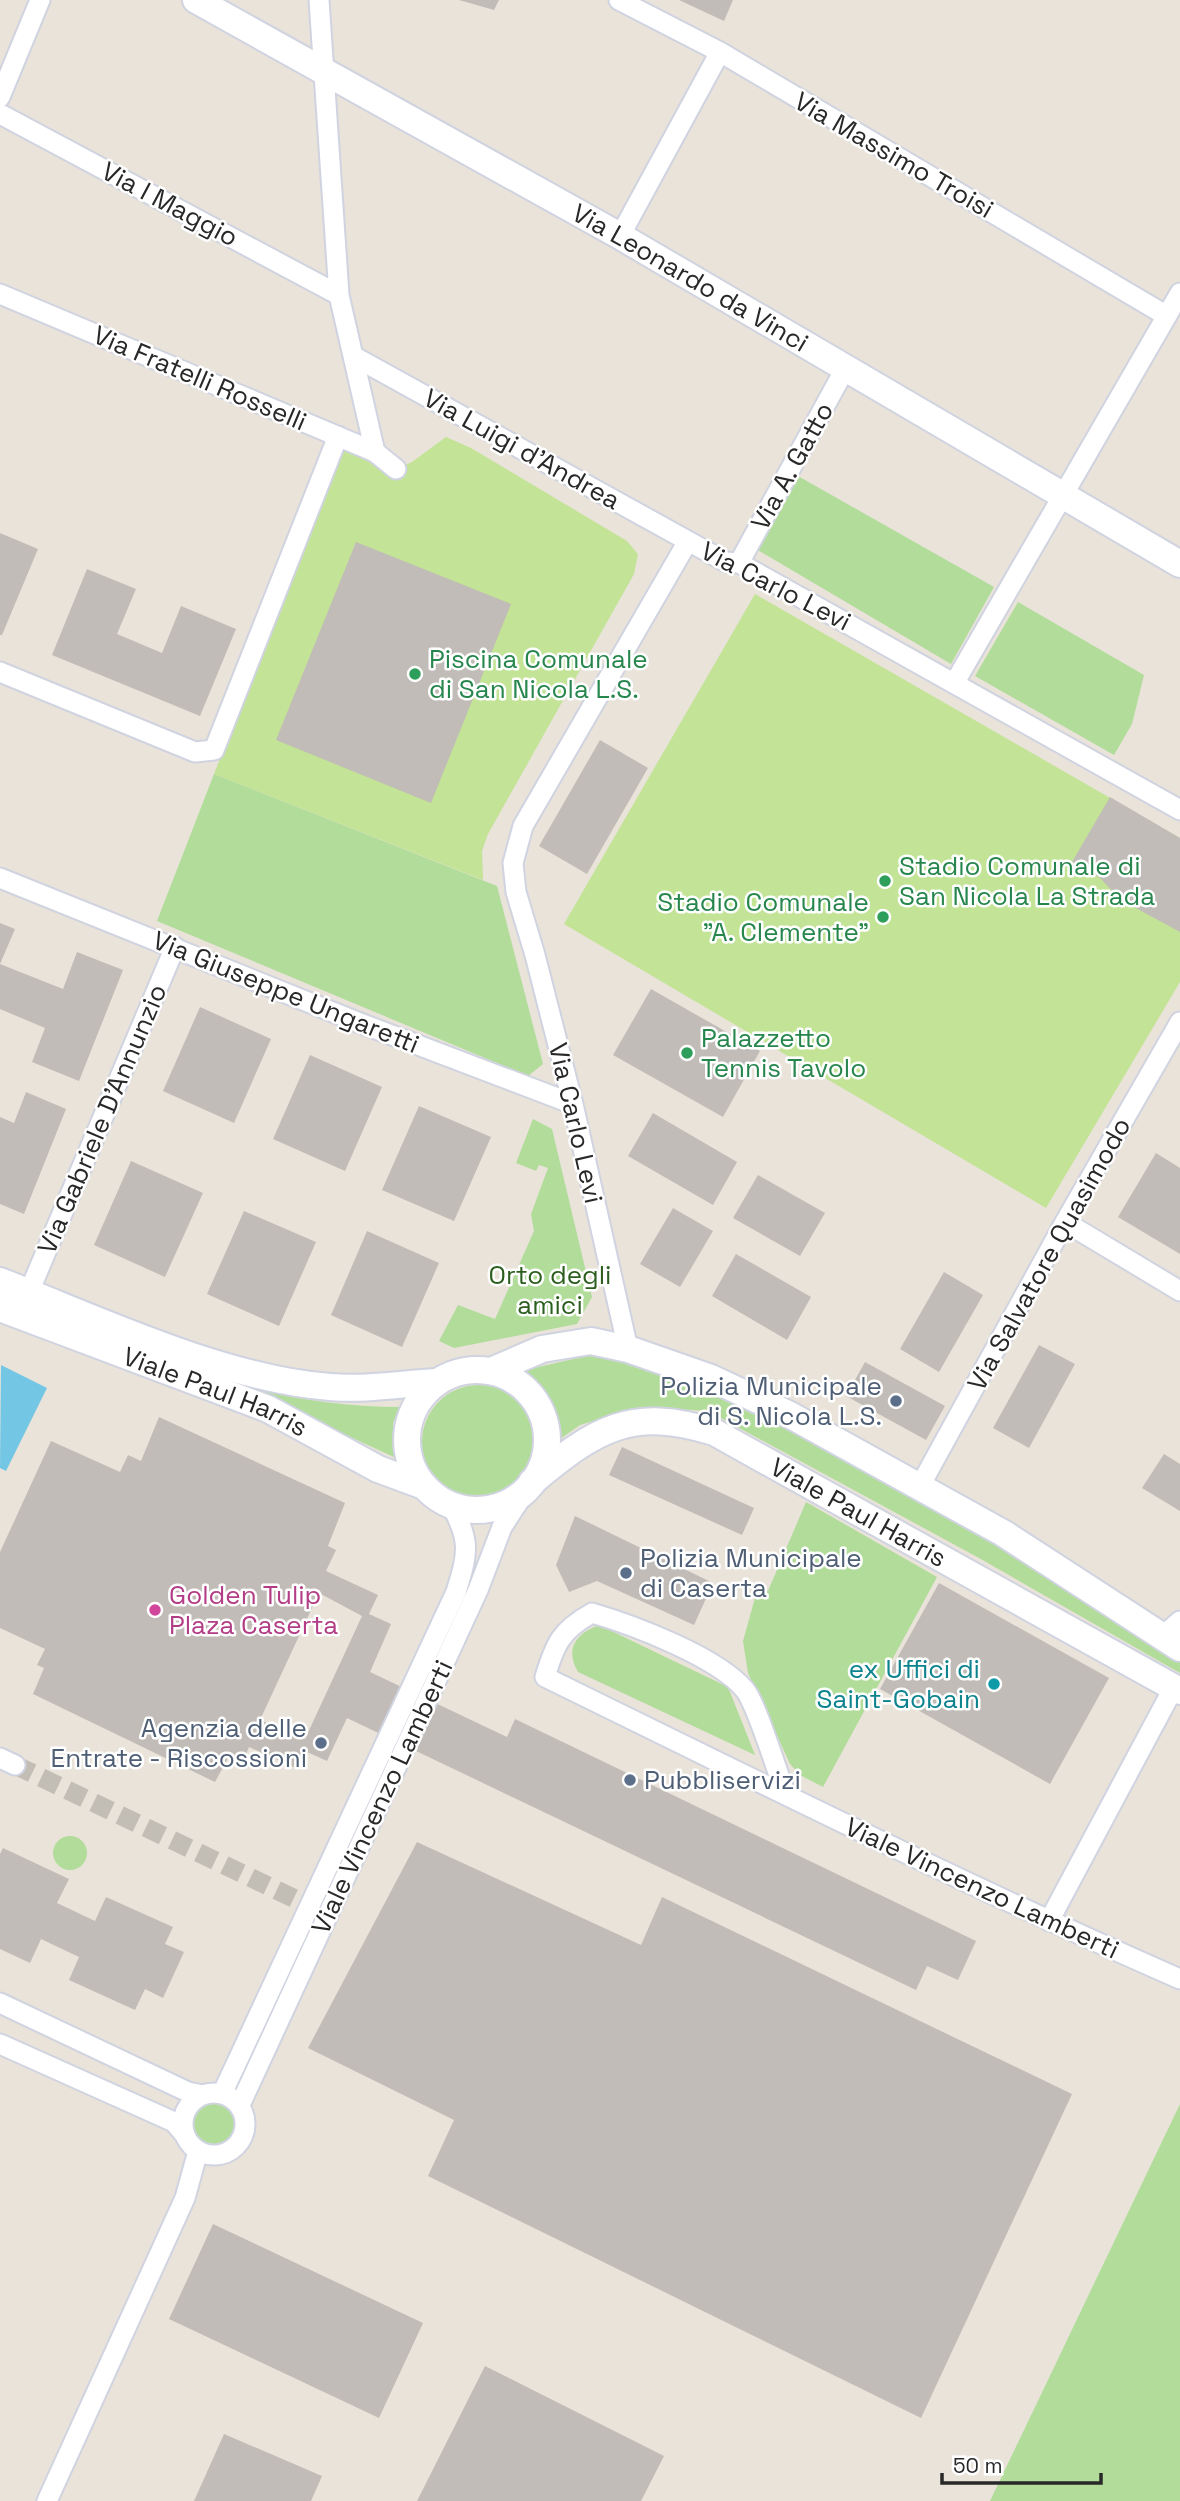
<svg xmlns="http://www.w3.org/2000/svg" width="1180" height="2501" font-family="'Space Grotesk',sans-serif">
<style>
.green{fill:#b1dc9a}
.pitch{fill:#c3e396}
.water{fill:#74c7e4}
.building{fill:#c1bcb7;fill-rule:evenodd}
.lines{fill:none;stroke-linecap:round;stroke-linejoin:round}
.street-tunnel{stroke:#c2beb6;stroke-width:19;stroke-dasharray:19 10;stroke-linecap:butt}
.street-casing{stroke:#d0d3e0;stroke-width:23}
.secondary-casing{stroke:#d0d3e0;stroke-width:30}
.street{stroke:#fff;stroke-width:19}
.secondary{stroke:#fff;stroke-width:26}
.leisure-dot{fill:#2e9e5b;stroke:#fff;stroke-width:2.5}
.service-dot{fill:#5c6f8a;stroke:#fff;stroke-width:2.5}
.hotel-dot{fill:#d1479c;stroke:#fff;stroke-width:2.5}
.culture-dot{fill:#0f9aa8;stroke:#fff;stroke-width:2.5}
.labels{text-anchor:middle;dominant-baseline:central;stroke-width:5;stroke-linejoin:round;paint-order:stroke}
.street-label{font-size:26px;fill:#282828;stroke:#fff}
.leisure-label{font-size:26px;fill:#27864d;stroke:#fff;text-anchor:start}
.park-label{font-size:26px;fill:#2c5e1e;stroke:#fff}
.service-label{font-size:26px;fill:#4e5e75;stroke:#fff;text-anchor:end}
.hotel-label{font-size:26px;fill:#b23c85;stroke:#fff;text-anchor:start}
.culture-label{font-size:26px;fill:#0d838f;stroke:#fff;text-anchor:end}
</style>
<rect width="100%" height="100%" fill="#e9e3da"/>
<path class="green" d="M798,476L994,587L951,664L756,549Z
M1018,602L1144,675L1132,724L1114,755L975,676Z
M214,774L497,886L543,1064L528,1076L157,921Z
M533,1119L552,1129L592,1297L577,1324L454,1348L439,1341L458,1305L495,1319L534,1231L531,1214L548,1168L539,1165L536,1171L516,1163Z
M604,1352L618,1353L762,1414L886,1478L1122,1618L1180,1662V1673L979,1558L708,1411L640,1407L580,1425L560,1439C559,1408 549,1390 525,1370Z
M235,1384C290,1398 343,1407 400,1407L393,1423L396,1458Z
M422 1442a57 57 0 1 1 114 0a57 57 0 1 1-114 0Z
M806,1502L937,1577L823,1787L800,1775L790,1764L748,1673L743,1641L758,1587L768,1591Z
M599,1625L728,1687L755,1755L578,1672C565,1649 575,1634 599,1625Z
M53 1853a17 17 0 1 1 34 0a17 17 0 1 1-34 0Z
M190 2125a24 24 0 1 1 48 0a24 24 0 1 1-48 0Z
M1180,2104V2501H990Z"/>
<path class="pitch" d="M446,437L471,448L627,541L638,554L634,574L488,834L482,851L483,880L214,774L342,450L396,469L412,462Z
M755,594L1180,838V982L1046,1208L564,924Z"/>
<path class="water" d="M1,1365L47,1388L6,1471L0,1468Z"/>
<path class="building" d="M459,0H499L494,10Z
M679,0H733L724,21Z
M0,533L38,549L2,635H0Z
M356,542L511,604L431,803L276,740Z
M87,569L136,589L117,634L162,653L181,606L236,629L200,716L52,655Z
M600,740L648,768L587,874L539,846Z
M1110,797L1180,838V932L1121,900L1100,878L1072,862Z
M0,923L15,929L0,964L63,989L77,952L123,970L79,1081L32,1062L45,1028L0,1009Z
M651,989L760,1051L723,1117L613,1055Z
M200,1007L271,1039L234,1123L163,1091Z
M310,1055L382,1087L345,1171L273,1139Z
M26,1092L66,1109L24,1214L0,1204V1117L14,1123Z
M419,1106L491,1137L454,1221L382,1190Z
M653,1113L737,1162L713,1205L628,1156Z
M1156,1153L1180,1168V1254L1118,1217Z
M131,1161L203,1193L165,1277L94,1245Z
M758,1175L825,1213L800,1256L733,1218Z
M673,1208L713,1231L680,1287L640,1264Z
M244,1211L316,1242L279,1326L207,1294Z
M367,1231L439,1263L402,1347L331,1315Z
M736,1254L811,1297L787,1340L712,1296Z
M944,1272L983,1295L939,1372L900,1349Z
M1039,1345L1075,1364L1029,1448L993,1428Z
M865,1362L945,1406L926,1440L846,1396Z
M159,1417L345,1503L328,1546L336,1550L326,1571L378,1595L369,1614L391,1624L370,1672L507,1737L515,1719L976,1941L958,1980L927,1966L916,1990L347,1718L327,1761L307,1752L298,1769L249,1747L243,1762L228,1758L215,1782L33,1694L44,1668L37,1665L45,1649L0,1628V1552L51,1441L120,1472L128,1455L141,1461ZM319,1593L362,1616L305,1739L260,1720Z
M622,1447L754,1508L742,1535L609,1475Z
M1164,1454L1180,1464V1511L1142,1488Z
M575,1516L713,1583L694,1625L597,1581L569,1592L556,1565Z
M939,1583L1109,1678L1050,1784L880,1689Z
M417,1842L641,1945L662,1897L1072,2094L921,2418L428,2176L454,2120L308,2048Z
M3,1848L69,1879L57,1903L95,1921L106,1897L173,1927L165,1944L184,1952L163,1998L145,1989L135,2010L69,1980L79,1957L41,1939L30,1963L0,1949V1854Z
M213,2224L423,2323L379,2418L169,2319Z
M485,2366L664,2456L641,2501H417Z
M224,2434L322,2476L311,2501H194Z"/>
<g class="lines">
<path class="street-tunnel" d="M15,1765L310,1906"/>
<g class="street-casing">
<path id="street" d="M319,0L339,295L375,452
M619,0L720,52L1167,316
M0,97L40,0
M0,114L339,295
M620,236L720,52
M0,294L375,452L396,469
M355,357L688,541
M739,563L845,369
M0,672L195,752L214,750L338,436
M955,682L1180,293
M0,878L360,1023L573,1104
M1065,1222L1180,1291
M29,1292L175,947
M628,1349L573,1104L535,955L516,892L513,863L523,826L688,541L726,562L739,563L1180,810
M920,1486L1065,1222L1180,1022
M1164,1635L1180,1621
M0,1758L15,1765
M786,1795C777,1772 757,1705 745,1690C718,1657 633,1625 592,1613C561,1630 555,1644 545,1677C755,1780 965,1885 1180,1979
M1049,1921L1174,1687
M0,2003L188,2092L203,2095
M0,2044L174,2122L184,2134
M183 2124a31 31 0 1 1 62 0a31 31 0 1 1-62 0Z
M222,2094L456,1592C468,1553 471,1541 451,1505
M240,2105L478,1590L502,1527L526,1490
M47,2501L185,2198L198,2151"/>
</g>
<g class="secondary-casing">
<g id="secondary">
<path id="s1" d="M196,0L620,236L1180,564"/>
<path d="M0,1281C100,1320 223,1379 330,1387C366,1390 400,1384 436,1382"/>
<path id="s2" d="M0,1308L268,1409L378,1469L424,1486"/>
<circle cx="477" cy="1440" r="70"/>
<path d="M491,1371L542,1349L591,1341L628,1349L711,1378L790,1415L1003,1533L1180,1648"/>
<path id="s3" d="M532,1482C595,1429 632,1406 714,1432L1180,1691"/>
</g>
</g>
<use href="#street" class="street"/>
<use href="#secondary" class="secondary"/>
</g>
<g class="leisure-dot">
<circle cx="415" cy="674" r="7"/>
<circle cx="885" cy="881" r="7"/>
<circle cx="883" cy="917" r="7"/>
<circle cx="687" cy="1053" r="7"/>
</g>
<g class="service-dot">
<circle cx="896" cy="1401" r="7"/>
<circle cx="626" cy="1573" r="7"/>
<circle cx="321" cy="1743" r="7"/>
<circle cx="630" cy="1780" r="7"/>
</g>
<circle class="hotel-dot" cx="155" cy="1610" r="7"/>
<circle class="culture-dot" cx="994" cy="1684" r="7"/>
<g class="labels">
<g class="street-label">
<text transform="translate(894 155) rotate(30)">Via Massimo Troisi</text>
<text transform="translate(170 204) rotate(28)">Via I Maggio</text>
<text stroke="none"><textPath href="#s1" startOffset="567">Via Leonardo da Vinci</textPath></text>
<text transform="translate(200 378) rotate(23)">Via Fratelli Rosselli</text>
<text transform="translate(522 449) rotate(29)">Via Luigi d'Andrea</text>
<text transform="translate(792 466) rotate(-61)">Via A. Gatto</text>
<text transform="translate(776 586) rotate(27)">Via Carlo Levi</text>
<text transform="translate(286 992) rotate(22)">Via Giuseppe Ungaretti</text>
<text transform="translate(102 1119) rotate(-67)">Via Gabriele D'Annunzio</text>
<text transform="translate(576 1123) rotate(77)">Via Carlo Levi</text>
<text transform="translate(1049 1254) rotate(-61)">Via Salvatore Quasimodo</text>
<text stroke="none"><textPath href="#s2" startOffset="231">Viale Paul Harris</textPath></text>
<text stroke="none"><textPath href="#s3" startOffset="366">Viale Paul Harris</textPath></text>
<text transform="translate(382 1797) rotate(-65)">Viale Vincenzo Lamberti</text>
<text transform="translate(982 1888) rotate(25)">Viale Vincenzo Lamberti</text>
</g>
<g class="leisure-label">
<text x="429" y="659">Piscina Comunale<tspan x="429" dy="30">di San Nicola L.S.</tspan></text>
<text x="899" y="866">Stadio Comunale di<tspan x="899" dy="30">San Nicola La Strada</tspan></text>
<text x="869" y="902" text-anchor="end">Stadio Comunale<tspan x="869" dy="30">"A. Clemente"</tspan></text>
<text x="701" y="1038">Palazzetto<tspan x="701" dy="30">Tennis Tavolo</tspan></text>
</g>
<g class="park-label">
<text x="550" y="1275">Orto degli<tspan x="550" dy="30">amici</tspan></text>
</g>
<g class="service-label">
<text x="882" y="1386">Polizia Municipale<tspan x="882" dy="30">di S. Nicola L.S.</tspan></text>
<text x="640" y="1558" text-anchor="start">Polizia Municipale<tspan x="640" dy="30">di Caserta</tspan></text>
<text x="307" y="1728">Agenzia delle<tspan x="307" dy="30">Entrate - Riscossioni</tspan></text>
<text x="644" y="1780" text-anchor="start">Pubbliservizi</text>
</g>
<g class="hotel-label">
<text x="169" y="1595">Golden Tulip<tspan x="169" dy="30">Plaza Caserta</tspan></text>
</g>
<g class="culture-label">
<text x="980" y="1669">ex Uffici di<tspan x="980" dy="30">Saint-Gobain</tspan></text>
</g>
</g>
<path d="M942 2473v10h159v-10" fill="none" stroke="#282828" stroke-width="3.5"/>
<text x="953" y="2473" font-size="21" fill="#282828" stroke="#ffffff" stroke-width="5" paint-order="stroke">50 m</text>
</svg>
